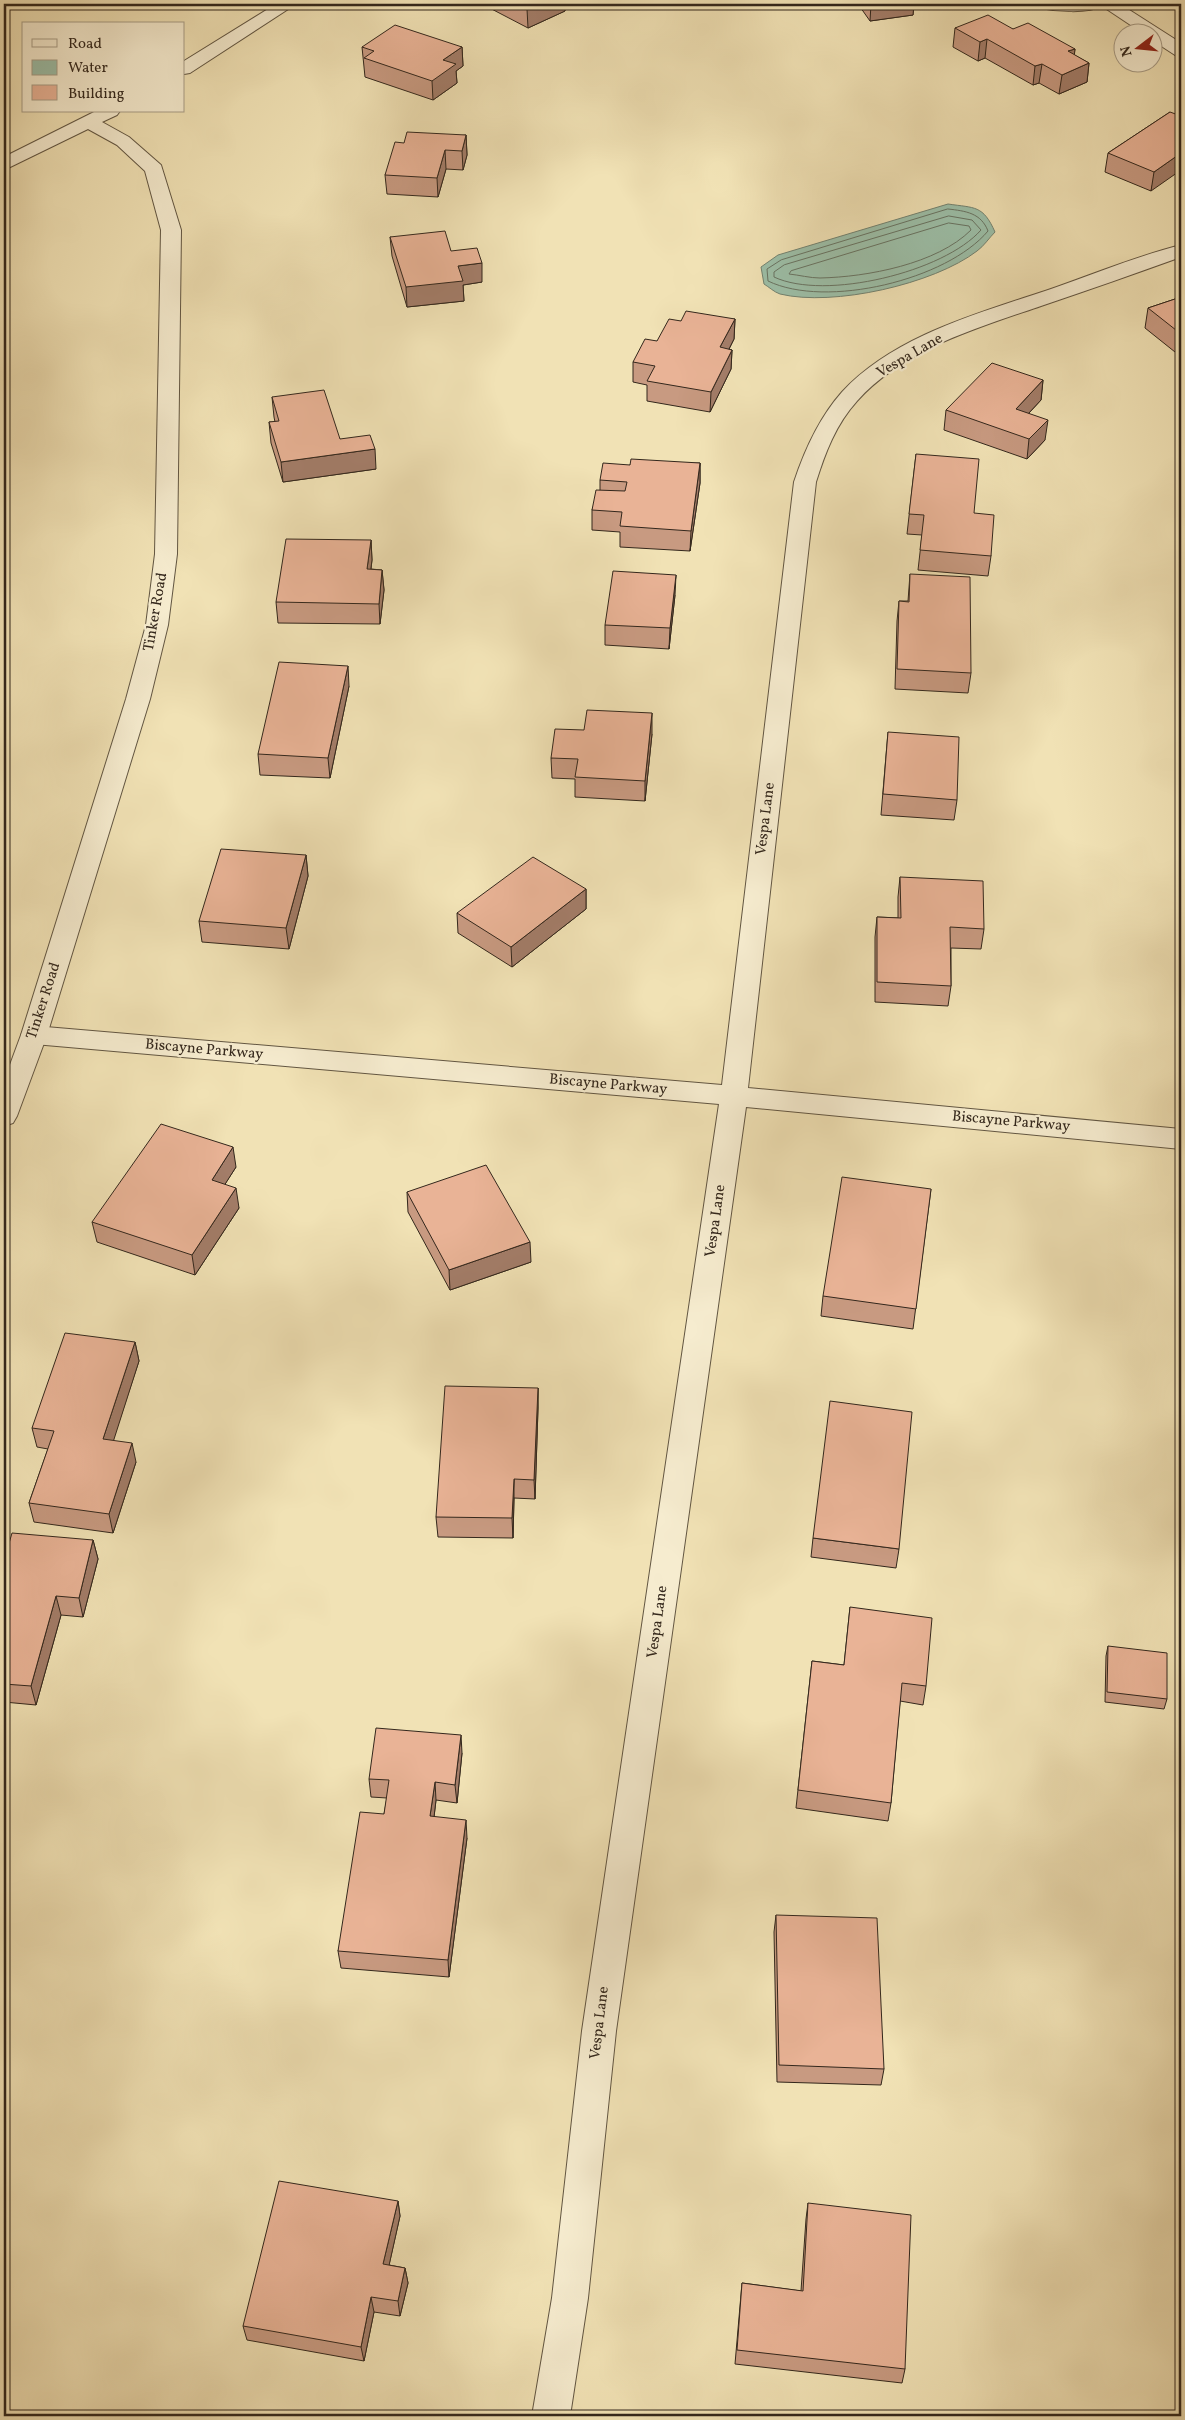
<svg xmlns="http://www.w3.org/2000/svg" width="1185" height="2420" font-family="Vollkorn,serif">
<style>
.water{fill:#9cbfa8;stroke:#728270}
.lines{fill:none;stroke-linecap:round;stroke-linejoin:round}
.shore{stroke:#687362;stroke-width:1}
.minor-casing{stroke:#625642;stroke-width:2}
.tertiary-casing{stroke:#625642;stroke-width:2}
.minor{fill:#f6eccf;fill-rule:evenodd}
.tertiary{fill:#f6eccf;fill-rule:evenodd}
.wall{fill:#c89a81;stroke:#33271c}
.shaded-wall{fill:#a37d69;stroke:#33271c}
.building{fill:#e9b396;stroke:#33271c}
.labels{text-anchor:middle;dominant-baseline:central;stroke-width:4.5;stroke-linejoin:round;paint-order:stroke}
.street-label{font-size:15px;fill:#33271c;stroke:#f6eccf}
</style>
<rect width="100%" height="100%" fill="#f1e2b5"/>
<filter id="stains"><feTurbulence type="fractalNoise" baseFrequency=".004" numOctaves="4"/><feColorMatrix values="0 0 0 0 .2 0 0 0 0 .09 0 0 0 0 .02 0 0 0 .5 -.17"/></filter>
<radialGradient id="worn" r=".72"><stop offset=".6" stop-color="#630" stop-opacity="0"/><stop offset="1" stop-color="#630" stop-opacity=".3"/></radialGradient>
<path class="water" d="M948,204C975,208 983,205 995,232C989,238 984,246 977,251C934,284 833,307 780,294C774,292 769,287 764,284L761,267L778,255Z"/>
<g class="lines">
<path class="shore" d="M948,209C966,211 981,213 988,231C947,280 826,309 768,281L767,269L781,260Z
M949,216L972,220L981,230C944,272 825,301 774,277V272L784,265Z
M949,223L969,226L971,230C937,264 867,277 820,278C810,278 799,275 789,274L791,271Z"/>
<g class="minor-casing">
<path id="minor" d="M1037,4H1120L1181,43V56L1175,55L1152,40V32H1141L1102,6C1088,14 1055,11 1040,8Z
M1181,245V257C1134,274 1088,290 1041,306C977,328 904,349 857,401C836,424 825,453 816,482L748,1088L1181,1129V1149L746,1107L616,2031L588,2298L570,2416H532L552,2298L582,2031L719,1104L34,1044L25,1042L21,1035L25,1028L34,1026L722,1085L794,482C805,449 819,418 842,392C895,335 980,313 1051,289C1094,274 1137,256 1181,245Z"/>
</g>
<g class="tertiary-casing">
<path id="tertiary" d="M276,4H296L190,73L184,74V61Z
M96,111H120L117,115L102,122L129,137L161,165L181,230L177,554L168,625L150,699L47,1035L17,1116L13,1123L4,1126V1081L21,1035L126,699L146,625L155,554L161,230L145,171L117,145L88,129L4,170V157Z"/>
</g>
<use href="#minor" class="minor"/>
<use href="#tertiary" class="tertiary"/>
</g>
<path class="wall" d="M482,4H565V11L528,28Z
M858,4H914L913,15L870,21Z
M955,28L1013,29L1075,49L1074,55L1089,63L1087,82L1059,94L1039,83L1033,85L985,58L978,61L953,47Z
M362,47H462L463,66L456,71L457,83L433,100L365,77Z
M1170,112L1151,191L1105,172L1108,153Z
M466,135L467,155L463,170L446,169L438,197L387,194L385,175L404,143Z
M390,237L451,251L482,282L463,285L464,301L407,307L392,256Z
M1181,297V356H1180L1145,328L1148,308Z
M735,319L734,339L729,349L732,350L731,369L710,412L647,401V385L633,382V362L681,321Z
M1043,380L1041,400L1029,413L1045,440L1027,459L944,430L946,410Z
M272,397L340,439L376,469L283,482L271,443L269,422H275L274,417Z
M916,454L974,513L991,556L988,576L918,570L922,535L907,534Z
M700,463V483L690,551L620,547V532L592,530V510L600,490V480L630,465Z
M371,540L372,560L371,569L382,570L384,590L380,624L278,623L276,602Z
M910,574L971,673L968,693L895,689L897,621L899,601H908Z
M675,595L669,649L605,645V625Z
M349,686L330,778L260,775L258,754Z
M888,732L957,800L954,820L881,815Z
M652,734L645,801L575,797V779L552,778L551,758Z
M306,855L308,876L289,949L202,942L199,921Z
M900,877L984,929L981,949L951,948V986L948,1006L875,1002V937L877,917L898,918V897Z
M586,889V909L512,967L458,933L457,913Z
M236,1167L225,1184L239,1208L195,1275L97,1242L92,1222Z
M931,1189L913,1329L821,1316L823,1296Z
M407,1192L531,1262L450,1290L408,1212Z
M135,1342L139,1361L113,1440L136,1462L113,1533L34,1522L29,1503L48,1449L37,1447L32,1428Z
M538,1388V1408L535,1499L514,1498L513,1538L438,1537L436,1517Z
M813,1538L899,1549L896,1568L811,1557Z
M93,1540L98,1559L83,1617L61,1615L36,1705L4,1702V1561Z
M850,1607L926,1686L923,1705L900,1701L891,1803L888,1821L796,1808L812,1661L844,1665Z
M1108,1646L1167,1699L1164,1709L1105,1702L1106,1656Z
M462,1753L457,1803L436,1800L434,1817L467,1838L449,1977L341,1968L338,1951L384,1814L387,1798L371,1797L369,1779Z
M776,1915L884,2069L881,2085L777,2082L774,1932Z
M398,2201L400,2216L389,2265L405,2268L408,2283L400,2316L374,2312L364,2361L247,2340L243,2326Z
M808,2203L905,2369L902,2383L735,2364L742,2283L801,2291L806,2219Z"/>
<path class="shaded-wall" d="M539,4H565V11L528,28L527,9Z
M871,4H914L913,15L870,21Z
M987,39L985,58L978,61L980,42Z
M462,47L463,66L456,71L457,83L433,100L432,81L443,60Z
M1075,49L1073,68L1068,51Z
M1089,63L1087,82L1059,94L1062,75Z
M1042,64L1039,83L1033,85L1035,66Z
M466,135L467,155L463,170L462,151Z
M445,150L446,169L438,197L437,178Z
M1181,153V170L1151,191L1154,172Z
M482,263V282L463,285L464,301L407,307L406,287L458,266Z
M735,319L734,339L720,367V347Z
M732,350L731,369L710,412L711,392Z
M1043,380L1041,400L1014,429L1016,409Z
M1048,420L1045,440L1027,459L1029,439Z
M375,449L376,469L283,482L281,462Z
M700,463V483L690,551L691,531Z
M371,540L372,560L368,590L367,569Z
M382,570L384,590L380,624L379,604Z
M676,575L675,595L669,649L670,628Z
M348,666L349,686L330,778L328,758Z
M652,713V734L645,801V781Z
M306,855L308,876L289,949L286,928Z
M586,889V909L512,967L511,947Z
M233,1147L236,1167L215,1200L212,1180Z
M236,1188L239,1208L195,1275L192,1255Z
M530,1242L531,1262L450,1290L449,1270Z
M135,1342L139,1361L108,1458L103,1439Z
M538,1388V1408L535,1499L534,1480Z
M132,1443L136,1462L113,1533L109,1514Z
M514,1479V1498L513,1538L512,1518Z
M93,1540L98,1559L83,1617L79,1598Z
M56,1596L61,1615L36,1705L31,1686Z
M461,1735L462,1753L457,1803L455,1785Z
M435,1782L436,1800L432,1834L430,1816Z
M466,1820L467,1838L449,1977L448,1960Z
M398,2201L400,2216L386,2279L383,2264Z
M405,2268L408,2283L400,2316L398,2301Z
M371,2297L374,2312L364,2361L361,2347Z"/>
<path class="building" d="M518,4H539L527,9Z
M988,15L1013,29L1028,23L1075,49L1068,51L1089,63L1062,75L1042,64L1035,66L987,39L980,42L955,28Z
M395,25L462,47L443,60L456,64L432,81L364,58L374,51L362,47Z
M1170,112L1181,116V153L1154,172L1108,153Z
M407,132L466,135L462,151L445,150L437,178L385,175L395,142L404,143Z
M445,231L451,251L477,248L482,263L458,266L463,281L406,287L390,237Z
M1181,297V334L1148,308Z
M686,311L735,319L720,347L732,350L711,392L647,381L655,366L633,362L645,339L657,341L669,319L681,321Z
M992,363L1043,380L1016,409L1048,420L1029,439L946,410Z
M324,390L340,439L370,435L375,449L281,462L269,422L279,421L272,397Z
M916,454L979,459L974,513L994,515L991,556L920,550L924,515L909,514Z
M631,459L700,463L691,531L620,526L622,512L592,510L596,490L625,491L627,482L600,480L603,463L630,465Z
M286,539L371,540L367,569L382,570L379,604L276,602Z
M613,571L676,575L670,628L605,625Z
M910,574L970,577L971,673L897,669L899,601L909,602Z
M279,662L348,666L328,758L258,754Z
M587,710L652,713L645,781L575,777L578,759L551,758L555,729L584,730Z
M888,732L959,737L957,800L883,794Z
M221,849L306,855L286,928L199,921Z
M533,857L586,889L511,947L457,913Z
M900,877L983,881L984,929L950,927L951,986L877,982V917L901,918Z
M161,1124L233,1147L212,1180L236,1188L192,1255L92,1222Z
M486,1165L530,1242L449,1270L407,1192Z
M842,1177L931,1189L916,1309L823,1296Z
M65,1333L135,1342L103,1439L132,1443L109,1514L29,1503L54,1431L32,1428Z
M445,1386L538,1388L534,1480L514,1479L512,1518L436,1517Z
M830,1401L912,1412L899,1549L813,1538Z
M12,1533L93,1540L79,1598L56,1596L31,1686L4,1684V1561Z
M850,1607L932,1618L926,1686L902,1683L891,1803L798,1790L812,1661L844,1665Z
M1108,1646L1167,1653V1699L1107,1692Z
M376,1728L461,1735L455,1785L435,1782L430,1816L466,1820L448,1960L338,1951L360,1812L384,1814L389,1780L369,1779Z
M776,1915L877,1918L884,2069L779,2065Z
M279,2181L398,2201L383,2264L405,2268L398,2301L371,2297L361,2347L243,2326Z
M808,2203L911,2215L905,2369L737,2350L742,2283L803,2291Z"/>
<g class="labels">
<g class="street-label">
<text transform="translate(910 356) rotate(-30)">Vespa Lane</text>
<text transform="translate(156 612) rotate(-80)">Tinker Road</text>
<text transform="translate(766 819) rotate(-83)">Vespa Lane</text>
<text transform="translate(44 1001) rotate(-72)">Tinker Road</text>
<text transform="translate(204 1050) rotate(5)">Biscayne Parkway</text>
<text transform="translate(608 1085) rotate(5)">Biscayne Parkway</text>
<text transform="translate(1011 1122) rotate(5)">Biscayne Parkway</text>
<text transform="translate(716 1221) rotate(-82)">Vespa Lane</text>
<text transform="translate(658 1622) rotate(-82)">Vespa Lane</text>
<text transform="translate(600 2023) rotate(-83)">Vespa Lane</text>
</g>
</g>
<rect width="1185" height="2420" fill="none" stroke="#f1e2b5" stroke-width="20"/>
<rect x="5" y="5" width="1175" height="2410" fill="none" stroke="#33271c" stroke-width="2.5"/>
<rect x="10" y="10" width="1165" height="2400" fill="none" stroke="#33271c"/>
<rect x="22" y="22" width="162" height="90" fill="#f6eccf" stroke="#a89d87"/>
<rect x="32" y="39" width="25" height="8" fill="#f6eccf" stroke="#a89d87"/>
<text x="68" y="48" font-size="15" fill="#33271c">Road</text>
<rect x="32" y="60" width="25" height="15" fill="#9cbfa8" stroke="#a89d87"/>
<text x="68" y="72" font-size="15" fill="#33271c">Water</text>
<rect x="32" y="85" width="25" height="15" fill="#e9b396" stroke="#a89d87"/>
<text x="68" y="98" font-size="15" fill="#33271c">Building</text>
<g transform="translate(1138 48) rotate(254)"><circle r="24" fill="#f6eccf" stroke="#a89d87"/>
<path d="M0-4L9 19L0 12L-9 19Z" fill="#8f2418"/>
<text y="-8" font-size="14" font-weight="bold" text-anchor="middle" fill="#33271c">N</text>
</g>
<rect width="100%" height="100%" filter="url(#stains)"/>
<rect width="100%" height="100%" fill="url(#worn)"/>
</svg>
